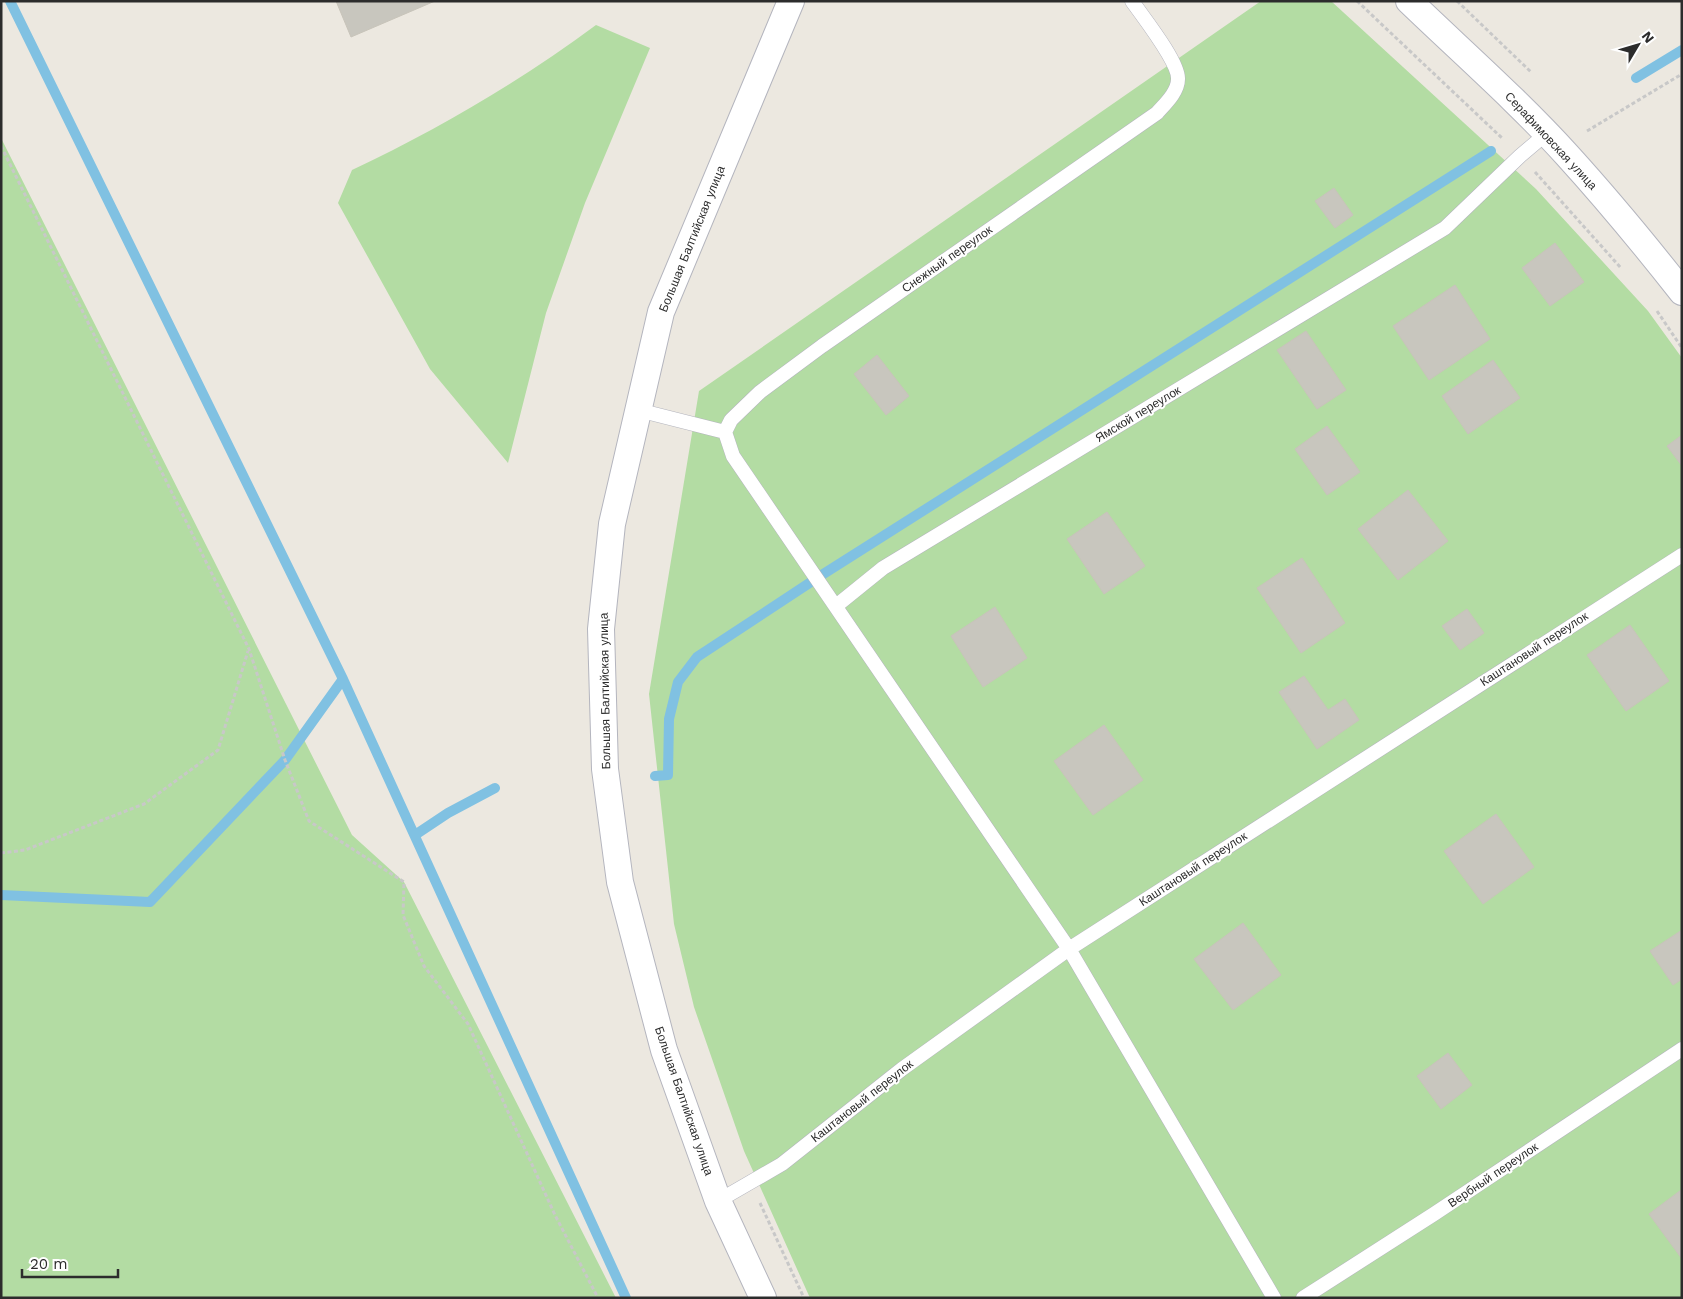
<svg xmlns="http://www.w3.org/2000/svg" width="1683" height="1299" font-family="'Work Sans',sans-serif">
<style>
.green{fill:#b3dca3}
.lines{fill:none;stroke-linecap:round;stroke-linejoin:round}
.stream{stroke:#80c1e2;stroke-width:10}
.building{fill:#c8c6be;stroke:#c8c4ba}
.service-casing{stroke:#b4b5be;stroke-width:15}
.minor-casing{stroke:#b4b5be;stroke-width:28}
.path{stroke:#c8c8c8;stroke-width:3;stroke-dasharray:4 2.5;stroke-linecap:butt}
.service{stroke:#fff;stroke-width:14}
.minor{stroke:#fff;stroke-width:26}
.labels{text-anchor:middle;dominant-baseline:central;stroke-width:4;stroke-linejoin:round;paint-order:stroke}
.street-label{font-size:12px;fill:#2c2c2c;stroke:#fff}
</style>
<rect width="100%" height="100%" fill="#ece8e0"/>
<path class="green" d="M1261,1H1331L1536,189L1648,311L1682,358V1298H810L744,1151L694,1007L674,924L649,694L699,391Z
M596,25L650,48L585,203L546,313L508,463L430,369L338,203L352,170C438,129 519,82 596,25Z
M1,138L352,835L404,882L616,1298H1Z"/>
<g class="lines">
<path class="stream" d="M10,1L343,679L626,1298
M1636,78L1682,50
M655,776L668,775L669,719L678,682L697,657L817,578L1491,151
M415,835L448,813L495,788
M1,895L150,902L285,760L343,679"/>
</g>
<path class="building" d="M336,1H435L351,37Z
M1334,188L1353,215L1335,228L1315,201Z
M1555,243L1584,282L1550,306L1522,268Z
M1455,285L1490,339L1429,380L1393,326Z
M1306,331L1346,390L1317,409L1277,350Z
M877,355L909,396L886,415L854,374Z
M1493,360L1520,398L1468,434L1442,396Z
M1327,426L1360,472L1327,495L1295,449Z
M1682,435V466L1667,446Z
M1408,490L1448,541L1398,580L1358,529Z
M1107,512L1145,566L1104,594L1067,539Z
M1302,558L1345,623L1301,653L1257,588Z
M995,607L1027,658L983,687L951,636Z
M1467,609L1484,633L1460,650L1442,626Z
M1630,625L1669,681L1626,711L1587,655Z
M1304,676L1328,710L1345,699L1359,720L1317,749L1279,692Z
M1104,725L1143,780L1093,815L1054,761Z
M1496,814L1534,867L1483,904L1444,851Z
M1243,923L1281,975L1233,1010L1194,959Z
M1682,930V979L1673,985L1650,951Z
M1448,1053L1472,1085L1441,1109L1417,1076Z
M1681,1190L1682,1191V1259L1649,1214Z"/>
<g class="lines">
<g class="service-casing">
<path id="service" d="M638,410L725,432
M725,432L733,456L1069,949L1274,1298
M725,432L731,420L760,392L822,346L1157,113C1165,104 1178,92 1178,79C1179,62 1143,17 1132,1
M836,606L883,568L1445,228L1520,156L1546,134
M718,1201L782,1164L902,1069L1069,949L1682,555
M1303,1298L1434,1214L1682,1049"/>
</g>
<g class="minor-casing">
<path id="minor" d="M1409,1C1462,52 1518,101 1567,155C1607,199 1645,245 1682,292
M763,1298L718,1201L664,1050L620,882L605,769L601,629L612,524L661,312L791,1"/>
</g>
<path class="path" d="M1357,1L1503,139
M1457,1L1531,72
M1587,131L1682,74
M1,146L249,649L285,760L309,821L404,882L403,915L424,966L468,1024L555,1215L598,1298
M1535,172L1621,268
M1657,311L1682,348
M1,853L25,850L144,804L218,750L248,651
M760,1203L804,1298"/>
<use href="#service" class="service"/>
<use href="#minor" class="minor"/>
</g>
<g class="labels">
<g class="street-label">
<text transform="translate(1551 141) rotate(47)">Серафимовская улица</text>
<text transform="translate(692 239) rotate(-68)">Большая Балтийская улица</text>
<text transform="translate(947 259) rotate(-35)">Снежный переулок</text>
<text transform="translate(1138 414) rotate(-31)">Ямской переулок</text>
<text transform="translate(1534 649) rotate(-33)">Каштановый переулок</text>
<text transform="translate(605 691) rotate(-91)">Большая Балтийская улица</text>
<text transform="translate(1193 869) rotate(-33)">Каштановый переулок</text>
<text transform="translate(684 1101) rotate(71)">Большая Балтийская улица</text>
<text transform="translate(862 1101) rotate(-38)">Каштановый переулок</text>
<text transform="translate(1493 1175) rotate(-34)">Вербный переулок</text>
</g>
</g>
<rect width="1683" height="1299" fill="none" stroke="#2c2c2c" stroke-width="5"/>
<g transform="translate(1638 45) rotate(52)" stroke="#ffffff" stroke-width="4" paint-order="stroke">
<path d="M0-4L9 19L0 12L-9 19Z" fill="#2c2c2c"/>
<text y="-8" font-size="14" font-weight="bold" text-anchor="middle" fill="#2c2c2c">N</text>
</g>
<path d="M22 1269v8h96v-8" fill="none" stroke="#2c2c2c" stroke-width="2.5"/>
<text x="30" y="1269" font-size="15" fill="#2c2c2c" stroke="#ffffff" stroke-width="4" paint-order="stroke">20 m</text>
</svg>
